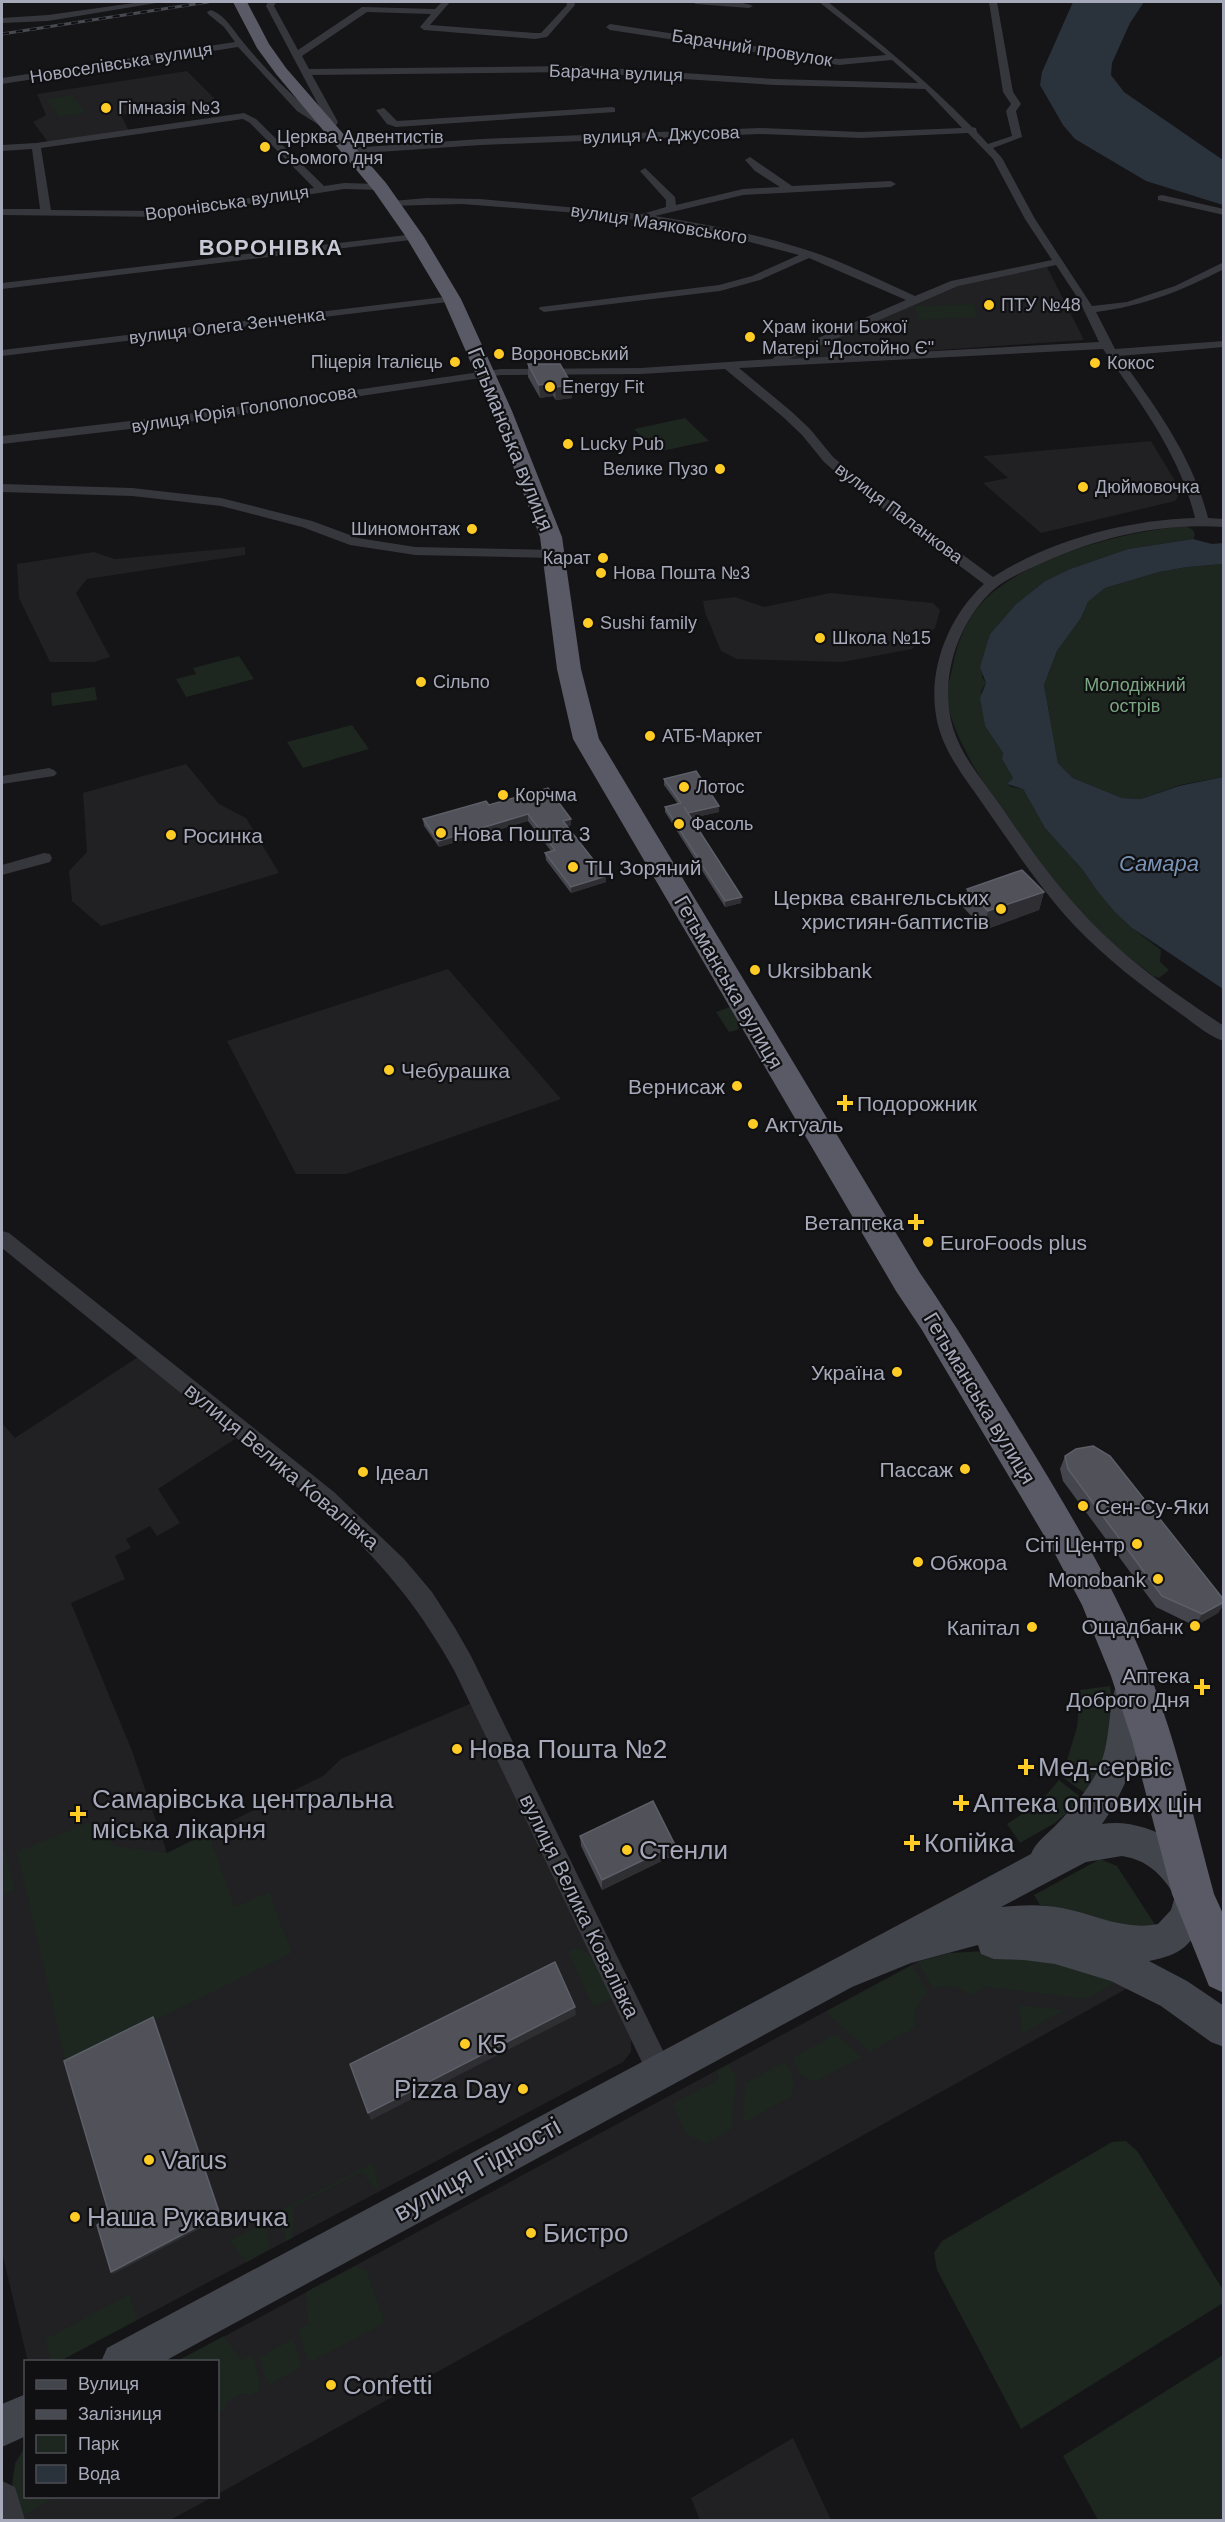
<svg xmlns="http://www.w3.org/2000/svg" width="1225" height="2522" font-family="Helvetica,sans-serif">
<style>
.built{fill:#212124}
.green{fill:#1d261f}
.water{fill:#2a323c}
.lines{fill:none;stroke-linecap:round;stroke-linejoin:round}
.minor{fill:#36363d;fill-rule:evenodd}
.tertiary{fill:#36363d;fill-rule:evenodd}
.secondary{fill:#43454d;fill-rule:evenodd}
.trunk{fill:#595a65;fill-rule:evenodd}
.rail-casing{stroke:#484a52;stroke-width:3}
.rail{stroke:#101012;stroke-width:2;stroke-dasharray:7;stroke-linecap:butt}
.wall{fill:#45464d}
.shaded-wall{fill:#2e2e33}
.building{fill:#505159;stroke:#5d5f68;stroke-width:1.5}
.poi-dot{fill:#ffcc25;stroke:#101012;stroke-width:2}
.labels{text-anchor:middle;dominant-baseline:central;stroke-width:4.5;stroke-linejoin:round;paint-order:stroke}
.far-street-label{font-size:18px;fill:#a5a9b9;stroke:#101012}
.far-poi-label{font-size:18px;fill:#a5a9b9;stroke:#101012;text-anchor:start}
.far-park-label{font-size:18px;fill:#7ba682;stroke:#101012}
.street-label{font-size:21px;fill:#a5a9b9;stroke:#101012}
.poi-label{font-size:21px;fill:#a5a9b9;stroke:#101012;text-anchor:start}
.far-district-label{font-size:22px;font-weight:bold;letter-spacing:1.5px;fill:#c7c9d4;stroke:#101012}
.water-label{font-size:22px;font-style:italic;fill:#7994b7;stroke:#101012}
.near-poi-label{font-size:26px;fill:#a5a9b9;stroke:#101012;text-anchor:start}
.near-street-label{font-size:26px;fill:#a5a9b9;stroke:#101012}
</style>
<rect width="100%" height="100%" fill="#151517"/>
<path class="built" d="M187,71L217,101L121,115L129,131L49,143L33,122L46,115L37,94Z
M1047,267L1084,340L783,361L956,285Z
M1151,441L1181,491L1175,501L1041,533L983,483L1008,478L983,456Z
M245,547V555L87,579L76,593L110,657L94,662H50L19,598L17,564L94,552L115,559Z
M830,593L933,603L940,610L935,628L912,649L843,662L737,659L721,651L705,612L703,601L735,597L764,607Z
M186,764L219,804L246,818L279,873L101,926L72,901L69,871L87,852L83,793Z
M448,969L561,1099L346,1174H296L227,1041Z
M138,1357L238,1437L158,1489L180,1523L157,1536L150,1526L126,1539L131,1548L115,1556L125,1579L71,1603L132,1751L167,1853L323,1776L341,1759L472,1703L631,2038V2052L623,2062L60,2361L28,2362L2,2252V1423L15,1438Z
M950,1953L1135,1984L218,2494V2362H177L917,1962Z
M793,2438L831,2520H700L691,2498Z
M25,2447L26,2496L213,2497L170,2520H20L12,2485L15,2463Z"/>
<path class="green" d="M72,95L86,113L59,117L46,99Z
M973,304L979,317L919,320L914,306Z
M685,418L709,441L657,452L634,429Z
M1186,526L1193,530L1195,535L1193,539L1128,549L1070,569L1045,581L1016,604L990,634L982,677L986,683L981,691L985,726L1003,753L1002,759L1013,778L1007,784L1011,787L1023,789L1045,828L1082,869L1098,892L1132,928L1161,950L1160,962L1169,970L1159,978L1153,976C1136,962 1117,949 1101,933C1055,890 956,762 947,700C946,690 951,675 953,665C956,648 963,628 973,614C1009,560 1124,531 1186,526Z
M1223,564V777L1180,785L1141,799L1122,798L1073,778L1058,763L1044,685L1057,651L1081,618L1088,602L1105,588L1159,572L1187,567Z
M239,656L254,679L186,697L176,679L196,674L193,668Z
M95,687L97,700L52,706L51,693Z
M352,725L369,749L303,768L287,742Z
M733,1006L742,1025L737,1030L729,1032L716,1012Z
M1110,1686L1113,1707L1105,1763L1086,1794L1062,1777L1077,1727L1080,1690Z
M1059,1780L1083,1799L1055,1823L1020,1843L1007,1824L1040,1802Z
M89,1822L115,1846L167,1853L208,1833L235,1907L269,1892L292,1953L66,2064L17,1852Z
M5,1849L15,1890L3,1895L2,1850Z
M1100,1859L1117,1866L1156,1926L1139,1935C1106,1922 1076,1909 1040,1905L1034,1895Z
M576,1948C597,1951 603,1981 612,1998L593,2007L568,1952Z
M1003,1950L1123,1978L1086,1999L986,1987L971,1995C958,1986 948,1985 933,1989L917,1962L950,1953Z
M912,1965L928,1992C917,2003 914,2011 915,2027L870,2052L825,2012Z
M1019,2005L1065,2010L1022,2034Z
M836,2034L862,2057L815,2082L800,2074L792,2058Z
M785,2061L794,2078L792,2096L743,2123L745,2083Z
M729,2064L736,2077L732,2129L706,2144L686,2134L672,2104L719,2079L716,2071Z
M1126,2141L1138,2152L1223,2290V2303L1021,2429L937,2270L934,2253L942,2241L1112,2142Z
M372,2163L377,2178L378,2192L361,2172L294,2207L292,2238L286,2241L279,2211Z
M266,2222L270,2249L247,2262L229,2241Z
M355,2266L367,2270L385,2323L312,2361L307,2359L298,2330L308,2324L306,2292Z
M130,2294L137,2320L60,2361H51L45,2339Z
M224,2336L241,2360L252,2355L261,2384L259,2391L249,2396L244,2393L226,2403L225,2410L218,2413V2362L179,2360Z
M293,2339L301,2363L299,2369L271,2384L267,2381L259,2357Z
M1223,2355V2520H1098L1063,2456Z
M25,2447L26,2496L56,2497L19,2518C13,2488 7,2474 25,2447Z"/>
<path class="water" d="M1073,2H1144L1130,23L1112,63L1111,75L1124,92L1223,160V205L1146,181L1075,139L1063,125L1040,85L1042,72Z
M1193,539L1212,544L1223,543V564L1187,567L1159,572L1105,588L1088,602L1081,618L1057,651L1044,685L1058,763L1073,778L1122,798L1141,799L1179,786L1223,777V989L1132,928L1115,912L1098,892L1082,869L1045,828L1023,789L1007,784L1013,778L1002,759L1003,753L985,726L980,698L986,683L980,667L990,634L1016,604L1045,581L1070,569L1128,549Z"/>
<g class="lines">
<path class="minor" d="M141,2H162L48,21L2,23V18L48,15Z
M268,2H276L274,6L298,50L362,7L435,9L442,2H450L430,25L535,33H541L567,5L566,2H574L575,5L547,37L535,39L424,30L420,27L431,14L367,12L302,56L309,69L577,66L775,79L918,83L892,60L839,65L610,30L606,27L610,24L839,59L886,55L819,2H828C879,42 926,80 972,127L976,128L977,132L988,144L1012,136L1006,111L1011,104L1003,92L989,2H997L1013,92L1021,104L1016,111L1022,137L993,148L1002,158L1035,219L1092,306L1127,302L1175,286L1224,262V269C1181,291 1144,306 1096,312L1115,349L1224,341V347L1119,356C1155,406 1193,457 1208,518L1224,519V527C1156,522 1092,539 1031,568C1016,575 1000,582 989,594C956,627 939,682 953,728C962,757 983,781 1000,805C1034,855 1069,904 1115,945C1148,975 1186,1001 1224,1026V1041C1209,1037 1194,1023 1181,1014C1143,987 1105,958 1073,924C1040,888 1013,847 985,807C966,779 941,750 936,715C928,668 949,616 984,584L847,482L824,462L802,435L783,417L725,369L641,374L501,375L181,423L2,444V436L181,415L501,369L641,368L773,359L774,357L906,300L809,258L760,280L720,291L544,312L539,309L540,307L719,285L752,276L799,255L708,231L603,215L462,204L388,206V202L392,201L427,198L480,199L642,214L666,207V200L640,171L645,168L675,197L676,205L743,189L780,187L755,171L745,160L750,157L792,186L891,181L896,184L891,187L743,195L655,216C708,224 761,235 813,252C848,264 881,281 915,296L951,281L1052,260L1025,219L993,159L968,133L861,138L760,134L481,145L349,154L344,151L349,148L481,139L760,128L861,132L962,128L925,89L775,85L577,72L312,75L338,122L333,131L330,132L297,111L238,47L2,84V78L235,42L224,27L208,14L207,12L211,10C226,16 233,30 243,42C268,72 296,102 328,123L266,6ZM1056,265L1079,300L1099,342L789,359L958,286ZM1103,349C1139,401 1180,454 1195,518C1126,520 1051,540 993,577L856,476L833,457L810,429L792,412L739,368Z
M692,2C706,1 741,0 753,6L749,8L696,4Z
M612,107L615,108V112L396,127L387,124L376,110L384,108L397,121Z
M244,113L256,119L324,186L344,183L380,184L385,187L380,190L344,189L166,217L2,215V209H40L32,149L2,151V145L36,143ZM243,119L250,123L314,188L166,211L51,210L41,148Z
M1162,195L1224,209V215L1158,200V196Z
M415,234L420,237L419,239L2,289V283Z
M452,296L457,299L456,301L2,356V350Z
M2,484L132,488L221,498L312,521L358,538L415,547L554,550L561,554L554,558L415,555L350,545L302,527L221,506L132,496L2,492Z
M49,768L54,770L57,773L54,776L2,784V776Z
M44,853L50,854L52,858L50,862L2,875V865Z
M2,1231L9,1233L334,1492L404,1559L432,1592L455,1628L471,1656L668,2061L672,2070L668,2079L659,2083L650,2079L455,1672C417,1603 377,1557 319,1505L2,1248Z"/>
<path class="tertiary" d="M2,2481L15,2487L25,2520H2Z"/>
<path class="secondary" d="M1130,1674L1141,1678C1158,1717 1125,1792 1102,1824C1145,1817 1200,1847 1210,1892C1211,1898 1207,1908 1205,1914C1193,1945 1181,1955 1149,1961L1187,1981L1224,2006V2047L1211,2042L1161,2006L1111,1981L1055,1964L1024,1960L994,1959L981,1954L978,1945L911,1963L852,1987L163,2362H101L107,2348L1031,1854C1037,1840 1048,1834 1058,1823C1073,1807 1087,1791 1097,1772C1113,1741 1106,1706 1119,1678ZM1122,1856C1148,1860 1162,1875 1175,1896L1171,1910L1158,1924C1124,1931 1094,1914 1062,1908C1042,1904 1021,1905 1001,1907L1086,1862Z
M26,2394V2436L2,2447V2404Z"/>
<path class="trunk" d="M233,2H247L269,44L286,68L386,183L424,237L461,299L512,411L562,537L581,669L599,739L920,1273C956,1325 989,1380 1022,1434C1070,1513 1117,1590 1150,1675C1178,1746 1194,1821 1214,1894L1224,1916V1993L1209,1986L1172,1894L1132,1740L1111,1676L1082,1605L1055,1554L922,1330L896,1291L573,739L557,669L540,537L492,411L443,299L406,237L374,191L276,74L257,48Z"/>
<g class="rail-casing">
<path id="rail" d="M2,34L208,2"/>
</g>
<use href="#rail" class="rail"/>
</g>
<path class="wall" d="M528,364L572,398L556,400L553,396L540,398L528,377Z
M664,779L719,806V812L691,818L741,903L725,907L665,812V807L678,804L664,785Z
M489,805L571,819V825L567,826L606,882L571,893L546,860L545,853L551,851L528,821L439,847L424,826L423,819Z
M967,889L1044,892L1039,910L984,930L963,907Z
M1065,1456L1224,1600V1603L1218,1613L1195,1626L1156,1607L1063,1481L1060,1469Z
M580,1836L674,1855L602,1890L581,1846Z"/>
<path class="shaded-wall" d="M553,383V396L540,398L539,385Z
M572,385V398L556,400L555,387Z
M719,806V812L688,819V813Z
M528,814V821L439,847L438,841Z
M571,819V825L563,827V821Z
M606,876V882L571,893V887Z
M1044,892L1039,910L984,930L988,911Z
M742,897L741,903L725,907V901Z
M1224,1602L1218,1613L1195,1626L1202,1614Z
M675,1845L674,1855L602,1890V1880Z
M575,2007L576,2015L371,2120L368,2113Z
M153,2017L155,2019L222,2217L113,2274L111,2272Z"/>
<path class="building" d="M528,364H560L572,385L555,387L553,383L539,385Z
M696,771L719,806L688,813L684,807L742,897L725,901L665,807L681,803L664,779Z
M548,788L571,819L563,821L606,876L571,887L545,853L555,850L528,814L438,841L423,819L486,801L489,805Z
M1022,870L1044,892L988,911L967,889Z
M1093,1446L1110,1456L1224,1600V1602L1202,1614L1162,1596L1068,1469L1065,1456L1076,1449Z
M653,1801L675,1845L602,1880L580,1836Z
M555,1962L575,2007L368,2113L350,2064Z
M153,2017L220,2215L111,2272L97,2225L110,2217L64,2061Z"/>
<g class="poi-dot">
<circle cx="106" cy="108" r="6"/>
<circle cx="265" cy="147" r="6"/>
<circle cx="989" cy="305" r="6"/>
<circle cx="750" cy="337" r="6"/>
<circle cx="499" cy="354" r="6"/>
<circle cx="455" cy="362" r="6"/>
<circle cx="1095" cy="363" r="6"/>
<circle cx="550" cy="387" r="6"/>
<circle cx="568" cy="444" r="6"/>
<circle cx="720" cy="469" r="6"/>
<circle cx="1083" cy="487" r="6"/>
<circle cx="472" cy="529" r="6"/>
<circle cx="603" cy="558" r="6"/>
<circle cx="601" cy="573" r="6"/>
<circle cx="588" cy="623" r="6"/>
<circle cx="820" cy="638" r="6"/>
<circle cx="421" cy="682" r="6"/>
<circle cx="650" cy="736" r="6"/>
<circle cx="684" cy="787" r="6"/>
<circle cx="503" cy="795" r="6"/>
<circle cx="679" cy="824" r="6"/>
<circle cx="441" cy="833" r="6"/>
<circle cx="171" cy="835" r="6"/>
<circle cx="573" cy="867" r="6"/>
<circle cx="1001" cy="909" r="6"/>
<circle cx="755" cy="970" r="6"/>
<circle cx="389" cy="1070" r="6"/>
<circle cx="737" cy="1086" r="6"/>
<path d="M842 1094h6v6h6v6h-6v6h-6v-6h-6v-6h6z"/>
<circle cx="753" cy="1124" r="6"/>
<path d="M913 1213h6v6h6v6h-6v6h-6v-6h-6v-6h6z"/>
<circle cx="928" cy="1242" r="6"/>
<circle cx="897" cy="1372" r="6"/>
<circle cx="965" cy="1469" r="6"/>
<circle cx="363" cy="1472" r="6"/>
<circle cx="1083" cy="1506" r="6"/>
<circle cx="1137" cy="1544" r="6"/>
<circle cx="918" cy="1562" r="6"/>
<circle cx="1158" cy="1579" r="6"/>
<circle cx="1195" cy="1626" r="6"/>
<circle cx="1032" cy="1627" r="6"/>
<path d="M1199 1678h6v6h6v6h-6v6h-6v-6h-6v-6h6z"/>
<circle cx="457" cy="1749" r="6"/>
<path d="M1023 1758h6v6h6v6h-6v6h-6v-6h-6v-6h6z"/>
<path d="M958 1794h6v6h6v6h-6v6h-6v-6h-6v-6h6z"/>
<path d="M75 1805h6v6h6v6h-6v6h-6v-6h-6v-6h6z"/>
<path d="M909 1834h6v6h6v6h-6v6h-6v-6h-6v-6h6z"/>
<circle cx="627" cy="1850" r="6"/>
<circle cx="465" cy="2044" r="6"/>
<circle cx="523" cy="2089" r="6"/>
<circle cx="149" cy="2160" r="6"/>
<circle cx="75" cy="2217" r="6"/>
<circle cx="531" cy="2233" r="6"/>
<circle cx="331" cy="2385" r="6"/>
</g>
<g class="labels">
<g class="far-street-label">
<text transform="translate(752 48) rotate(9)">Барачний провулок</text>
<text transform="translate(121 63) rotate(-9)">Новоселівська вулиця</text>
<text transform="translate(616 73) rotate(2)">Барачна вулиця</text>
<text transform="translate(661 135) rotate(-2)">вулиця А. Джусова</text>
<text transform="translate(227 203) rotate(-8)">Воронівська вулиця</text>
<text transform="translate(659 224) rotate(9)">вулиця Маяковського</text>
<text transform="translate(227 326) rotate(-7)">вулиця Олега Зенченка</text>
<text transform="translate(244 409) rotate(-9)">вулиця Юрія Голополосова</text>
<text transform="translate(899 513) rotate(37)">вулиця Паланкова</text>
</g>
<g class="far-poi-label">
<text x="118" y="108">Гімназія №3</text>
<text x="277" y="137">Церква Адвентистів<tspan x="277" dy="21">Сьомого дня</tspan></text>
<text x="1001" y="305">ПТУ №48</text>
<text x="762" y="327">Храм ікони Божої<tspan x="762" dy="21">Матері "Достойно Є"</tspan></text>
<text x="511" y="354">Вороновський</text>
<text x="443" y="362" text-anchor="end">Піцерія Італієць</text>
<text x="1107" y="363">Кокос</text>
<text x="562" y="387">Energy Fit</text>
<text x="580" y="444">Lucky Pub</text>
<text x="708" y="469" text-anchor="end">Велике Пузо</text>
<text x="1095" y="487">Дюймовочка</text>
<text x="460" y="529" text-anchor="end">Шиномонтаж</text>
<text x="591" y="558" text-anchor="end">Карат</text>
<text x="613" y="573">Нова Пошта №3</text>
<text x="600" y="623">Sushi family</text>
<text x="832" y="638">Школа №15</text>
<text x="433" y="682">Сільпо</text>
<text x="662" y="736">АТБ-Маркет</text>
<text x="696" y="787">Лотос</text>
<text x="515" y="795">Корчма</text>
<text x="691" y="824">Фасоль</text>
</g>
<g class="far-park-label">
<text x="1135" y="685">Молодіжний<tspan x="1135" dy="21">острів</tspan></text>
</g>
<g class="street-label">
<text transform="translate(511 439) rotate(68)">Гетьманська вулиця</text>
<text transform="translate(729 982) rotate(60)">Гетьманська вулиця</text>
<text transform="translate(980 1398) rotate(59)">Гетьманська вулиця</text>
<text transform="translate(282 1466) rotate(40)">вулиця Велика Ковалівка</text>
<text transform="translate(580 1906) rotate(64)">вулиця Велика Ковалівка</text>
</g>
<g class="poi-label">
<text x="453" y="833">Нова Пошта 3</text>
<text x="183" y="835">Росинка</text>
<text x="585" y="867">ТЦ Зоряний</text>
<text x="989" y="897" text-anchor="end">Церква євангельських<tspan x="989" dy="24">християн-баптистів</tspan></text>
<text x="767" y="970">Ukrsibbank</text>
<text x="401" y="1070">Чебурашка</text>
<text x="725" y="1086" text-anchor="end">Вернисаж</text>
<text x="857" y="1103">Подорожник</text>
<text x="765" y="1124">Актуаль</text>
<text x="904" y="1222" text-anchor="end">Ветаптека</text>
<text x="940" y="1242">EuroFoods plus</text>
<text x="885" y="1372" text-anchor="end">Україна</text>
<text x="953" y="1469" text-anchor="end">Пассаж</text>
<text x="375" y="1472">Ідеал</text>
<text x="1095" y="1506">Сен-Су-Яки</text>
<text x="1125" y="1544" text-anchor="end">Сіті Центр</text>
<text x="930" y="1562">Обжора</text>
<text x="1146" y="1579" text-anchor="end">Monobank</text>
<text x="1183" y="1626" text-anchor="end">Ощадбанк</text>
<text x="1020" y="1627" text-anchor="end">Капітал</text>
<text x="1190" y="1675" text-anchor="end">Аптека<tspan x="1190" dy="24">Доброго Дня</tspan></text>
</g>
<g class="far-district-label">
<text x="271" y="247">ВОРОНІВКА</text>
</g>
<g class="water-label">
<text x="1159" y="863">Самара</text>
</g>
<g class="near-poi-label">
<text x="469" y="1749">Нова Пошта №2</text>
<text x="1038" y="1767">Мед-сервіс</text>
<text x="92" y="1799">Самарівська центральна<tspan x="92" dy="30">міська лікарня</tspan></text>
<text x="973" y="1803">Аптека оптових цін</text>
<text x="924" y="1843">Копійка</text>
<text x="639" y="1850">Стенли</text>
<text x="477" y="2044">К5</text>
<text x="511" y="2089" text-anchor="end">Pizza Day</text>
<text x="161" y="2160">Varus</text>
<text x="87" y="2217">Наша Рукавичка</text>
<text x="543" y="2233">Бистро</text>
<text x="343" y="2385">Confetti</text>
</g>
<g class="near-street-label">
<text transform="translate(477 2169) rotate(-29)">вулиця Гідності</text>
</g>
</g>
<rect width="1225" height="2522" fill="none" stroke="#a5a9b9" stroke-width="6"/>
<rect x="24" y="2360" width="195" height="138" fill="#101012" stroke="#4c4d55" stroke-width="1.5"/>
<rect x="36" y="2380" width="30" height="9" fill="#43454d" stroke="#4c4d55" stroke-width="1.5"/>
<text x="78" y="2390" font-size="18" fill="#a5a9b9">Вулиця</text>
<rect x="36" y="2410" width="30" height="9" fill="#484a52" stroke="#4c4d55" stroke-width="1.5"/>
<text x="78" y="2420" font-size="18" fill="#a5a9b9">Залізниця</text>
<rect x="36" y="2435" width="30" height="18" fill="#1d261f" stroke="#4c4d55" stroke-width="1.5"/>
<text x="78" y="2450" font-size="18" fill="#a5a9b9">Парк</text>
<rect x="36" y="2465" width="30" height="18" fill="#2a323c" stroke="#4c4d55" stroke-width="1.5"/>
<text x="78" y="2480" font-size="18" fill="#a5a9b9">Вода</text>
</svg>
